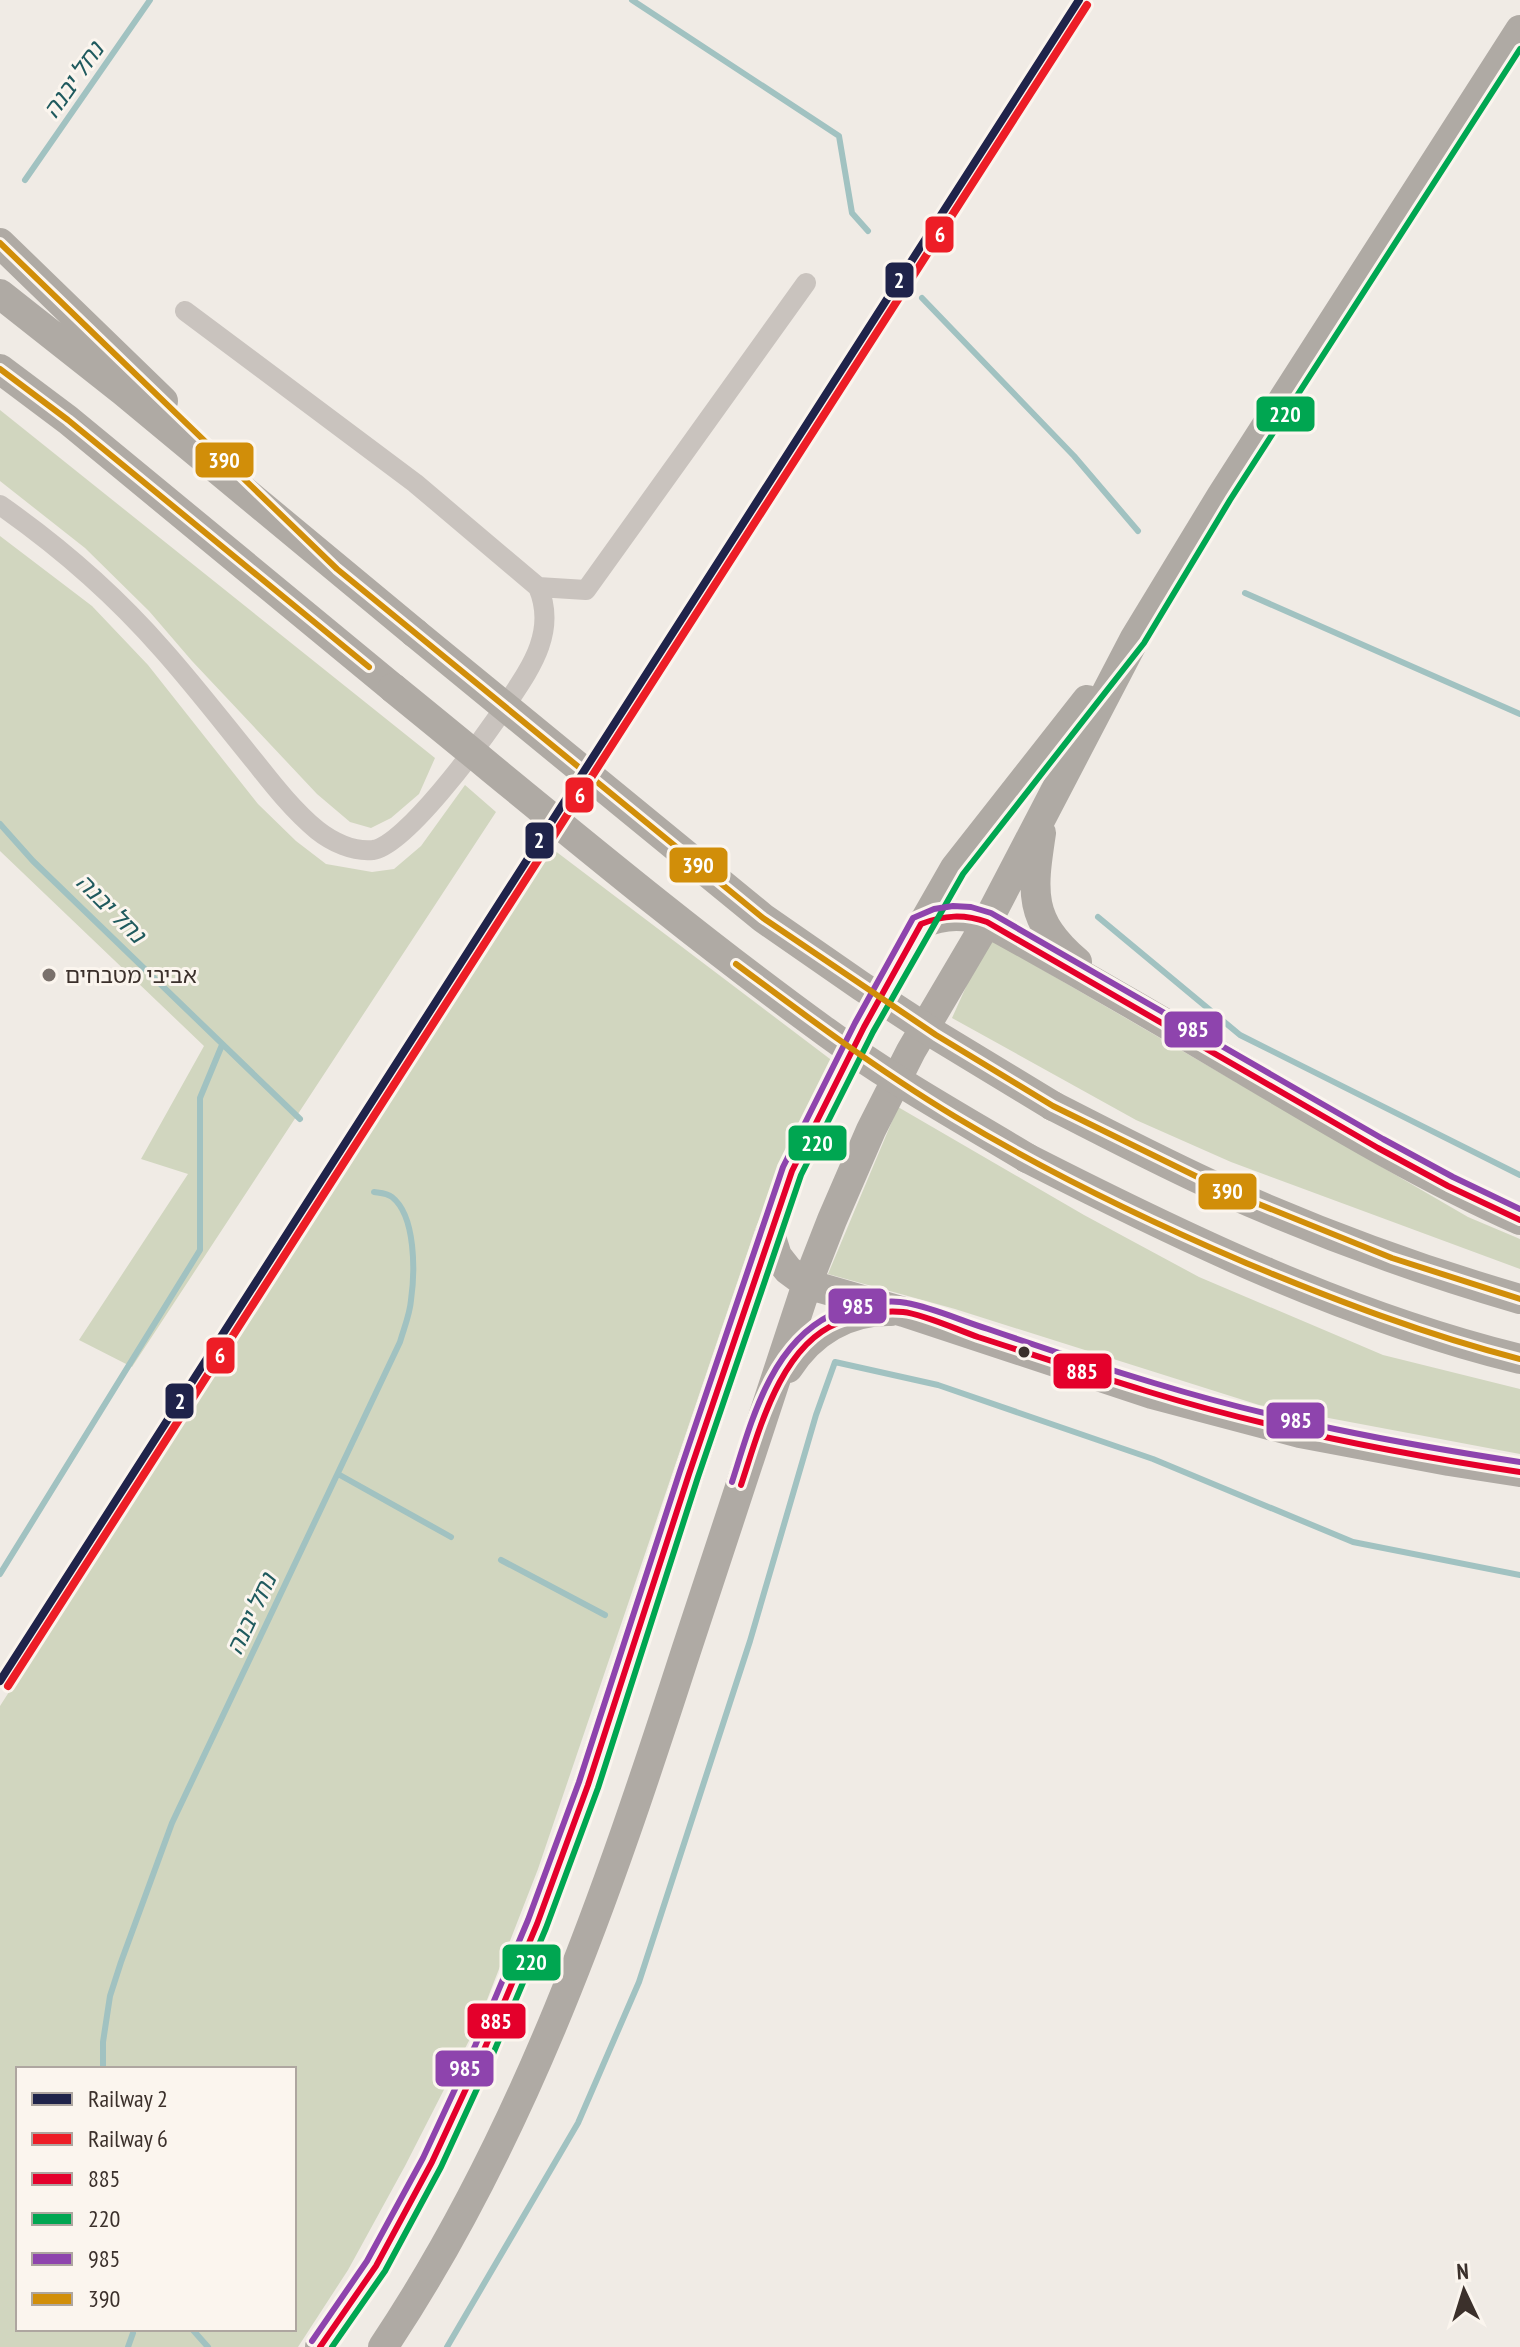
<svg xmlns="http://www.w3.org/2000/svg" width="1520" height="2347" font-family="'PT Sans Narrow','Noto Sans Hebrew',sans-serif">
<style>
.green{fill:#d1d6bf;fill-rule:evenodd}
.lines{fill:none;stroke-linecap:round;stroke-linejoin:round}
.stream{stroke:#a1c2c1;stroke-width:6}
.minor{stroke:#c9c3be;stroke-width:20}
.highway{stroke:#afaaa4;stroke-width:30}
.highway-bridge{stroke:#afaaa4;stroke-width:30}
.bus-1-casing{stroke:#fbf5ee;stroke-width:12}
.bus-2-casing{stroke:#fbf5ee;stroke-width:12}
.bus-3-casing{stroke:#fbf5ee;stroke-width:12}
.bus-4-casing{stroke:#fbf5ee;stroke-width:12}
.bus-1{stroke:#e4002b;stroke-width:6}
.bus-2{stroke:#00a651;stroke-width:6}
.bus-3{stroke:#8e44ad;stroke-width:6}
.bus-4{stroke:#d18e09;stroke-width:6}
.rail-1-casing{stroke:#fbf5ee;stroke-width:14}
.rail-2-casing{stroke:#fbf5ee;stroke-width:14}
.rail-1{stroke:#1f234a;stroke-width:8}
.rail-2{stroke:#ed1d26;stroke-width:8}
.poi-dot{fill:#7a716c;stroke:#fbf5ee;stroke-width:3}
.bus-dot{fill:#3b302b;stroke:#fbf5ee;stroke-width:3}
.labels{text-anchor:middle;dominant-baseline:central;stroke-width:6;stroke-linejoin:round;paint-order:stroke}
.poi-label{font-size:22px;fill:#3b302b;stroke:#fbf5ee;text-anchor:start}
.water-label{font-size:24px;font-style:italic;fill:#1f5a5e;stroke:#fbf5ee}
.line-badge{stroke:#fbf5ee;stroke-width:3}
.badge-label{font-size:22px;text-anchor:middle;font-weight:bold;fill:#fff}
</style>
<rect width="100%" height="100%" fill="#f0ebe5"/>
<path class="green" d="M0,410L435,758L419,794L391,818L371,828L350,822L317,794L192,661L149,611L85,548L0,481Z
M0,536L92,606L148,665L258,804L296,841L326,864L372,872L394,869L421,846L465,785L496,812L132,1367L79,1340L188,1174L141,1159L204,1046L0,851Z
M550,847L834,1062L756,1227L538,1869L478,2023L405,2166L348,2270L298,2347H0V1706ZM18,2069H294V2329H18Z
M988,938L1468,1217L1520,1239V1269L1231,1162L1136,1120L952,1018Z
M898,1107L1084,1215L1199,1277L1383,1355L1520,1389V1454L1259,1405L955,1309L828,1274Z"/>
<g class="lines">
<path class="stream" d="M632,0L839,136L852,213L868,231
M25,180L150,0
M922,298L1074,456L1138,531
M1245,593L1520,714
M0,824L33,861L300,1119
M1098,917L1240,1035L1520,1175
M338,1474L451,1537
M501,1560L605,1615
M0,1574L200,1250V1098L222,1045
M103,2069V2042L110,1996L121,1962L172,1823L400,1342C404,1328 410,1314 411,1300C415,1272 416,1216 392,1197C387,1193 381,1193 374,1192
M192,2329L208,2347
M128,2347L133,2333
M447,2347L578,2123L639,1982L750,1641L816,1415L835,1362L938,1385L1153,1459L1353,1542L1520,1575"/>
<path class="minor" d="M0,505C60,547 115,595 163,650C195,686 225,725 256,763C274,786 294,811 317,830C332,842 353,852 373,850C405,846 480,743 500,714C525,675 559,636 538,587L415,483L185,311
M538,587L586,590L806,283"/>
<path class="highway" d="M0,243L163,401
M0,294L123,391L415,633
M0,369L68,420L393,688
M1041,833C1032,892 1028,920 1077,962
M921,924C943,914 964,913 987,922C1072,969 1157,1018 1241,1068C1332,1122 1423,1177 1520,1220
M1053,1106C1110,1135 1165,1164 1223,1190C1319,1233 1419,1270 1520,1299
M1027,1158C1184,1238 1348,1317 1520,1359
M770,1234L777,1256L788,1270L807,1284L904,1312L1152,1394L1300,1433L1449,1461L1520,1472
M788,1368C811,1332 847,1310 891,1311
M320,2347L376,2266L432,2162L484,2050L537,1924L588,1785L689,1474L792,1171L864,1027L955,868L1087,700
M383,2347C525,2135 608,1892 686,1651C726,1529 767,1407 807,1284L832,1220L871,1130L911,1051L987,922L1135,638L1222,495L1520,30"/>
<path class="highway-bridge" d="M415,633L763,918L861,986L936,1035L1053,1106
M393,688C536,804 677,924 826,1032C890,1079 959,1117 1027,1158"/>
<g class="bus-1-casing">
<path id="bus-1" d="M741,1485C759,1431 780,1346 838,1323C858,1315 882,1310 903,1312C923,1314 958,1330 978,1337C1034,1355 1090,1374 1146,1391C1269,1429 1393,1453 1520,1472
M320,2347L376,2266L432,2162L484,2050L537,1924L588,1785L689,1474L792,1171L864,1027L921,924C944,915 964,914 987,922L1378,1148L1448,1186L1520,1220"/>
</g>
<g class="bus-2-casing">
<path id="bus-2" d="M332,2347L385,2271L441,2167L493,2054L546,1928L598,1788L698,1477L801,1175L873,1032L963,874L1144,643L1230,500L1520,49"/>
</g>
<g class="bus-3-casing">
<path id="bus-3" d="M732,1482C751,1423 770,1345 831,1315C850,1306 886,1298 907,1303C934,1308 962,1321 988,1329C1043,1348 1098,1366 1154,1383C1275,1420 1396,1443 1520,1462
M312,2341L367,2261L423,2158L475,2046L528,1920L579,1782L680,1471L783,1167L855,1023L913,918L934,909L953,906L971,907L991,913L1383,1139L1453,1177L1520,1209"/>
</g>
<g class="bus-4-casing">
<path id="bus-4" d="M0,243L337,569L763,918L936,1035L1053,1106L1224,1190L1392,1258L1520,1299
M0,369L68,420L369,667
M736,964C807,1017 878,1070 954,1116C1048,1173 1146,1220 1246,1263C1335,1300 1426,1335 1520,1359"/>
</g>
<use href="#bus-1" class="bus-1"/>
<use href="#bus-2" class="bus-2"/>
<use href="#bus-3" class="bus-3"/>
<use href="#bus-4" class="bus-4"/>
<g class="rail-1-casing">
<path id="rail-1" d="M0,1681L1079,0"/>
</g>
<g class="rail-2-casing">
<path id="rail-2" d="M8,1686L1087,5"/>
</g>
<use href="#rail-1" class="rail-1"/>
<use href="#rail-2" class="rail-2"/>
</g>
<circle class="poi-dot" cx="49" cy="975" r="8"/>
<circle class="bus-dot" cx="1024" cy="1352" r="7"/>
<g class="labels">
<g class="poi-label">
<text x="65" y="975">אביבי מטבחים</text>
</g>
<g class="water-label">
<text transform="translate(73 80) rotate(-55)">נחל יבנה</text>
<text transform="translate(111 908) rotate(45)">נחל יבנה</text>
<text transform="translate(251 1614) rotate(-65)">נחל יבנה</text>
</g>
</g>
<g class="line-badge">
<rect x="924" y="215" width="31" height="39" rx="8" fill="#ed1d26"/>
<rect x="884" y="261" width="31" height="38" rx="8" fill="#1f234a"/>
<rect x="1255" y="395" width="61" height="38" rx="8" fill="#00a651"/>
<rect x="194" y="441" width="61" height="38" rx="8" fill="#d18e09"/>
<rect x="564" y="776" width="31" height="38" rx="8" fill="#ed1d26"/>
<rect x="524" y="821" width="31" height="39" rx="8" fill="#1f234a"/>
<rect x="668" y="846" width="61" height="38" rx="8" fill="#d18e09"/>
<rect x="1163" y="1010" width="61" height="39" rx="8" fill="#8e44ad"/>
<rect x="787" y="1124" width="61" height="38" rx="8" fill="#00a651"/>
<rect x="1197" y="1172" width="61" height="39" rx="8" fill="#d18e09"/>
<rect x="827" y="1287" width="61" height="38" rx="8" fill="#8e44ad"/>
<rect x="205" y="1336" width="31" height="39" rx="8" fill="#ed1d26"/>
<rect x="1052" y="1352" width="61" height="38" rx="8" fill="#e4002b"/>
<rect x="164" y="1382" width="31" height="38" rx="8" fill="#1f234a"/>
<rect x="1265" y="1401" width="61" height="39" rx="8" fill="#8e44ad"/>
<rect x="501" y="1943" width="61" height="39" rx="8" fill="#00a651"/>
<rect x="466" y="2002" width="61" height="38" rx="8" fill="#e4002b"/>
<rect x="434" y="2049" width="61" height="39" rx="8" fill="#8e44ad"/>
</g>
<g class="badge-label">
<text x="940" y="242">6</text>
<text x="899" y="288">2</text>
<text x="1285" y="422">220</text>
<text x="224" y="468">390</text>
<text x="580" y="803">6</text>
<text x="539" y="848">2</text>
<text x="698" y="873">390</text>
<text x="1193" y="1037">985</text>
<text x="817" y="1151">220</text>
<text x="1227" y="1199">390</text>
<text x="858" y="1314">985</text>
<text x="220" y="1363">6</text>
<text x="1082" y="1379">885</text>
<text x="180" y="1409">2</text>
<text x="1296" y="1428">985</text>
<text x="531" y="1970">220</text>
<text x="496" y="2029">885</text>
<text x="465" y="2076">985</text>
</g>
<rect x="16" y="2067" width="280" height="264" fill="#fbf5ee" stroke="#aea6a0" stroke-width="2"/>
<rect x="32" y="2093" width="40" height="12" fill="#1f234a" stroke="#aea6a0" stroke-width="2"/>
<text x="88" y="2107" font-size="24" fill="#3b302b">Railway 2</text>
<rect x="32" y="2133" width="40" height="12" fill="#ed1d26" stroke="#aea6a0" stroke-width="2"/>
<text x="88" y="2147" font-size="24" fill="#3b302b">Railway 6</text>
<rect x="32" y="2173" width="40" height="12" fill="#e4002b" stroke="#aea6a0" stroke-width="2"/>
<text x="88" y="2187" font-size="24" fill="#3b302b">885</text>
<rect x="32" y="2213" width="40" height="12" fill="#00a651" stroke="#aea6a0" stroke-width="2"/>
<text x="88" y="2227" font-size="24" fill="#3b302b">220</text>
<rect x="32" y="2253" width="40" height="12" fill="#8e44ad" stroke="#aea6a0" stroke-width="2"/>
<text x="88" y="2267" font-size="24" fill="#3b302b">985</text>
<rect x="32" y="2293" width="40" height="12" fill="#d18e09" stroke="#aea6a0" stroke-width="2"/>
<text x="88" y="2307" font-size="24" fill="#3b302b">390</text>
<g transform="translate(1464 2291) rotate(356)" stroke="#fbf5ee" stroke-width="6" paint-order="stroke">
<path d="M0-6L14 30L0 20L-14 30Z" fill="#3b302b"/>
<text y="-12" font-size="22" font-weight="bold" text-anchor="middle" fill="#3b302b">N</text>
</g>
</svg>
